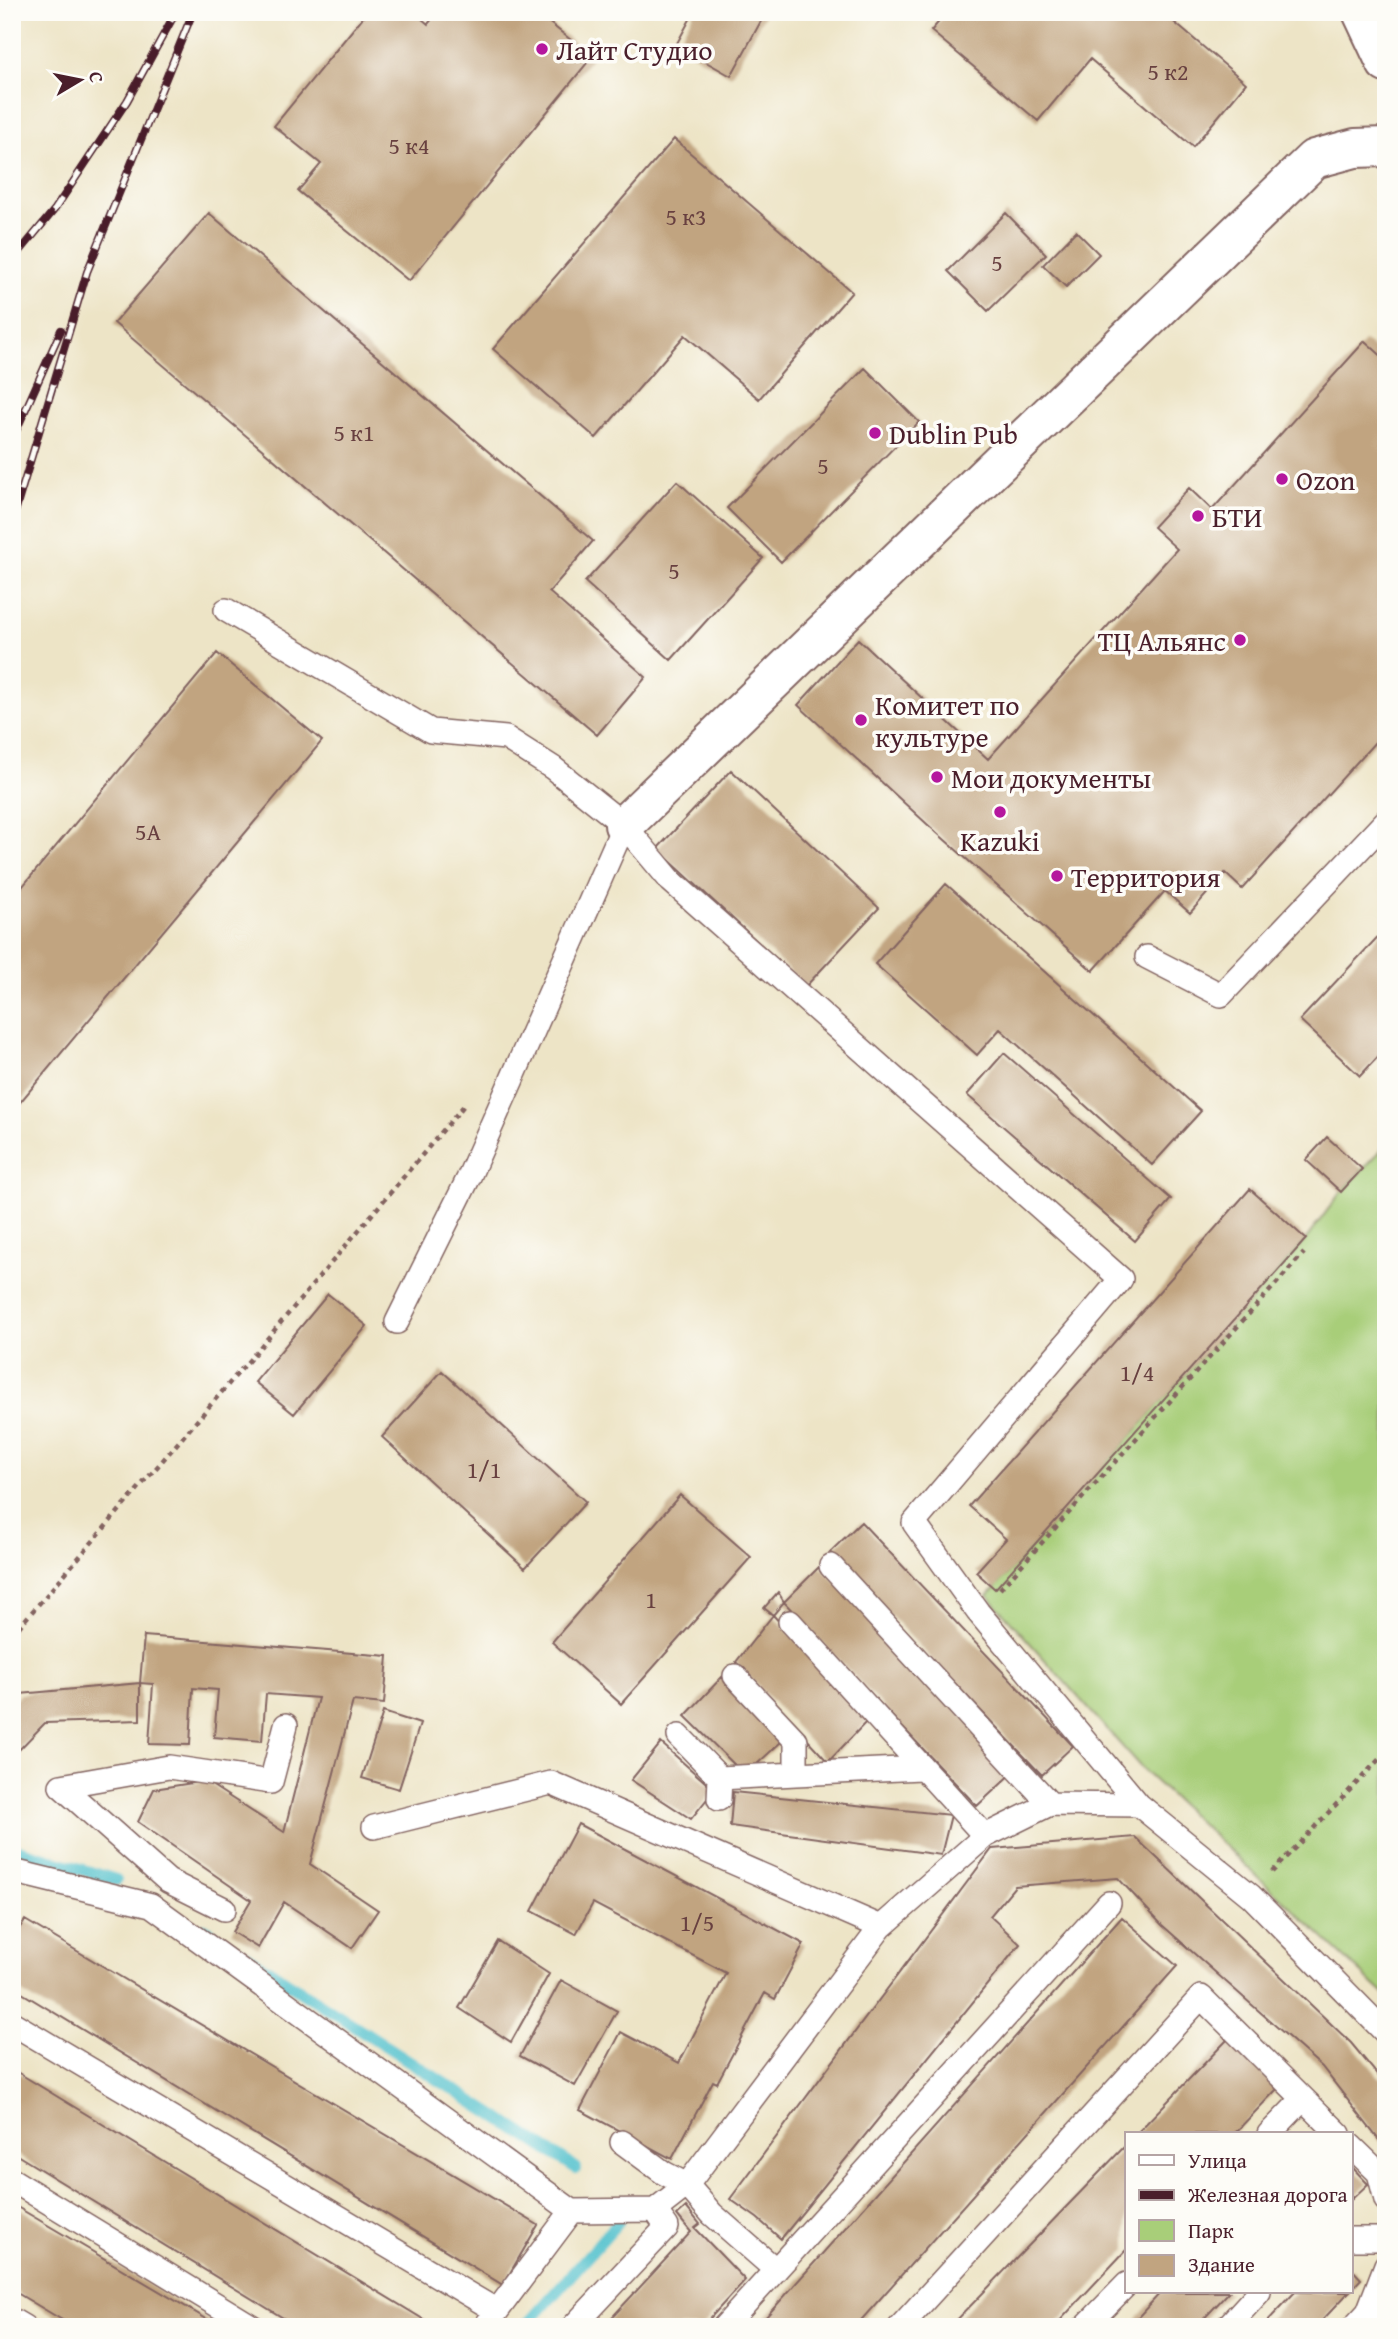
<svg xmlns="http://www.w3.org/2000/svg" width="1398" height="2339" font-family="'Gentium Book Plus',serif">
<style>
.green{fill:#a8ce79;stroke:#797652;stroke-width:2}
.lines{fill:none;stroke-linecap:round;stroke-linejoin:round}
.stream{stroke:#56c2ce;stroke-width:12}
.building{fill:#c1a480}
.lane-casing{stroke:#836461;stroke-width:26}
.street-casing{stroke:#836461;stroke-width:42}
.path{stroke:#836461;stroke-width:4.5;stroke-dasharray:5 5;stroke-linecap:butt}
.lane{stroke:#fff;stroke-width:23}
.street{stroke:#fff;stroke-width:38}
.rail-casing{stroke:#4a1f2b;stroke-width:8}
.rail{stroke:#fdfcf7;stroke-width:5;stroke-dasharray:16;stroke-linecap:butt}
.poi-dot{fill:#b5179e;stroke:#fdfcf7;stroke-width:2.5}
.labels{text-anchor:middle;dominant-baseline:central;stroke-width:7;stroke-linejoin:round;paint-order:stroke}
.number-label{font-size:24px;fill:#684040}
.poi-label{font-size:28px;fill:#4a1f2b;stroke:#fdfcf7;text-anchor:start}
</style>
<rect width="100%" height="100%" fill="#fdfcf7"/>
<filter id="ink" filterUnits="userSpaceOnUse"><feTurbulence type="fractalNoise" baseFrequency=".0143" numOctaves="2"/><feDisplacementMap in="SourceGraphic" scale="14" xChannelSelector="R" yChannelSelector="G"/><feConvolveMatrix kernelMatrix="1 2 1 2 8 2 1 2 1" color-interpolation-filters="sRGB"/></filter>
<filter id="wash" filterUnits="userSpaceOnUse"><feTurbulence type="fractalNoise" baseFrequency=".00686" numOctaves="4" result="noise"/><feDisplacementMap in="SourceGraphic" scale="28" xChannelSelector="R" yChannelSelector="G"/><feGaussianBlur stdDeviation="1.57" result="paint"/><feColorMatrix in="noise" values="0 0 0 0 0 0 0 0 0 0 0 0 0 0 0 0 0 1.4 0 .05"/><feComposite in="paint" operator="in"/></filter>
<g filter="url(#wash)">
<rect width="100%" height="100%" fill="#ede4c6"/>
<path class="green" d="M1386,1145V1996L1145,1772L988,1596L1306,1239L1341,1192Z"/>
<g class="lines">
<path class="stream" d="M12,1848L116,1880
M204,1929L576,2168
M525,2327L618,2222"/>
</g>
<g id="blocks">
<path class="building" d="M367,12H414L428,24L438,12H536L592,57L409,281L298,191L321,164L274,126Z
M694,12H766L731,76L676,45Z
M947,12H1162L1246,83L1193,147L1090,59L1038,121L931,31Z
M674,139L852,292L759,399L685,335L596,438L493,349Z
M209,213L593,541L549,592L646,677L597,735L114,323Z
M1006,213L1046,254L988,311L948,271Z
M1076,231L1099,254L1066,287L1043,265Z
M1365,341L1386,360V730L1242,889L1225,873L1190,913L1165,891L1093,971L927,824L798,705L858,639L988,759L1177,549L1153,527L1189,488L1212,510Z
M865,368L919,422L781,562L727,508Z
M677,481L763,558L671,660L585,582Z
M217,653L322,741L12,1112V899Z
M731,770L879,908L806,986L657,849Z
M946,884L1201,1111L1152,1165L1000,1029L977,1055L875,964Z
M1386,928V1048L1360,1076L1300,1020Z
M1004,1053L1171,1199L1135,1241L967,1095Z
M1327,1137L1362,1169L1341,1192L1306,1160Z
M1250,1189L1306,1239L995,1589L976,1572L1006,1539L969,1506Z
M328,1294L367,1326L294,1414L255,1382Z
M442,1371L586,1502L525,1568L382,1437Z
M680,1495L751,1557L621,1704L552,1642Z
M861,1522L1073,1746L1042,1775L830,1552Z
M820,1566L1015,1771L977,1806L784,1602Z
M778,1592L784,1602L773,1615L764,1608Z
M773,1615L868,1720L828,1762L736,1662Z
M144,1636L388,1656L384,1704L353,1701L310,1864L378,1910L352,1948L284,1902L258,1948L232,1932L251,1900L138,1822L154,1789L205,1781L284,1832L318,1698L266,1694L262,1741L214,1737L218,1690L193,1688L190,1745L149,1744L153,1684L140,1683V1720L45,1723L12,1757V1702L20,1694L140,1683Z
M722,1677L781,1742L745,1775L685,1716Z
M383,1712L420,1724L399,1789L362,1778Z
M661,1743L714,1790L691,1819L631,1780Z
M733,1792L951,1815L941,1855L730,1826Z
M578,1824L804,1944L775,1999L765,1993L717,2083L713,2081L672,2159L580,2110L621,2032L679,2063L726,1973L593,1903L576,1934L532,1911Z
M1135,1837L1351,2043L1386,2085V2149L1322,2067L1162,1925L1118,1878L1015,1886L990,1916L1020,1944L781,2239L757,2218L730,2199L992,1849Z
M1122,1917L1177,1966L855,2327H757Z
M25,1920L538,2225L503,2285L12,1987V1939Z
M498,1941L549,1974L511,2042L459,2008Z
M561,1980L617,2011L575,2086L520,2056Z
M1228,2039L1277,2089L1234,2134H1136Z
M12,2069L436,2327H298L12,2152Z
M1127,2144V2249L1054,2327H950Z
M1351,2166L1368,2184L1351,2200Z
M12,2204L220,2327H74L12,2290Z
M686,2207L700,2224L695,2228L745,2280L702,2327H603L691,2232L677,2215Z
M1351,2268L1361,2279L1351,2290Z
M1161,2292H1229L1196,2327H1129Z
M1295,2292H1349L1316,2327H1262Z"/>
</g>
</g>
<g filter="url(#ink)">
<use href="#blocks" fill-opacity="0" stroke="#836461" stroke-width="2"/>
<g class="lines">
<g class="lane-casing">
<path id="lane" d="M226,610L431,731L506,738L553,768L624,825L671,881L1121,1279L914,1523L978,1612L1139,1805L1251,1896L1386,2033
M1147,957L1221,995L1386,821
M397,1322L468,1179L624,825
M831,1566L1050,1804
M790,1622L985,1836
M735,1676L796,1741V1774L921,1768
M679,1736L720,1778L796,1774
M61,1786L169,1767L271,1782L286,1725
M61,1786L168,1881L224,1909
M719,1799L720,1778
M374,1827L551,1783L881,1927
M12,1871L151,1905L572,2211
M12,2023L497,2311
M1269,2134L1302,2100
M622,2142L664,2173L687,2185L712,2214L776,2270
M1351,2146L1379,2173L1386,2200
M12,2180L253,2327
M1351,2239H1386
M1368,2312L1386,2265
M12,2320L24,2327
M485,2327L572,2211L655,2210L687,2185L881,1927L985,1836L1050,1804L1139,1805
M573,2327L667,2227L655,2210
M724,2327L1109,1903
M900,2327L1201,1997L1339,2134
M1085,2327L1127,2284
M1227,2327L1259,2292
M1354,2327L1368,2312L1377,2327"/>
</g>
<g class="street-casing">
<path id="street" d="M1362,12L1386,63
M624,825L1314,159L1355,148L1386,147"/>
</g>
<path class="path" d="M1000,1589L1304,1253
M12,1635L245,1365L466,1103
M1272,1872L1386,1752"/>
<use href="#lane" class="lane"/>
<use href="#street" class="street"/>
<g class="rail-casing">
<path id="rail" d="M12,261L55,209L127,101L176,12
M12,440L61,330
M12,522L87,272L193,12"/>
</g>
<use href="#rail" class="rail"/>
</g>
</g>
<g class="poi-dot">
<circle cx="542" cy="49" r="7"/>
<circle cx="875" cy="433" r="7"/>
<circle cx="1282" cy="479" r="7"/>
<circle cx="1198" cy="516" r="7"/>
<circle cx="1240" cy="640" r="7"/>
<circle cx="861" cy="720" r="7"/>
<circle cx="937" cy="777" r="7"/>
<circle cx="1000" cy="812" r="7"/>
<circle cx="1057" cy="876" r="7"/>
</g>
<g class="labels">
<g class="number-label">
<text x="1168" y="71">5 к2</text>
<text x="409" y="145">5 к4</text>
<text x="686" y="216">5 к3</text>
<text x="997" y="262">5</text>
<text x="354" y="432">5 к1</text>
<text x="823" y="465">5</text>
<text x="674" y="570">5</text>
<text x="148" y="831">5А</text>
<text x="1137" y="1372">1/4</text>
<text x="484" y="1469">1/1</text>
<text x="651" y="1599">1</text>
<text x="697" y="1922">1/5</text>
</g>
<g class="poi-label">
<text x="556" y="49">Лайт Студио</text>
<text x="889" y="433">Dublin Pub</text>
<text x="1296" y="479">Ozon</text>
<text x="1212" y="516">БТИ</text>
<text x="1226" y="640" text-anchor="end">ТЦ Альянс</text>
<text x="875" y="704">Комитет по<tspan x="875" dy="32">культуре</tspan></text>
<text x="951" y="777">Мои документы</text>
<text x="1000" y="840" text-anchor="middle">Kazuki</text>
<text x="1071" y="876">Территория</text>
</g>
</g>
<rect width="1398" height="2339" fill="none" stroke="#fdfcf7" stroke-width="42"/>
<rect x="1125" y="2132" width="228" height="161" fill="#fdfcf7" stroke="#b5a4a5" stroke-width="2"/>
<rect x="1139" y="2155" width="35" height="10" fill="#ffffff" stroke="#b5a4a5" stroke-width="2"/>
<text x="1188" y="2168" font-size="21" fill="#4a1f2b">Улица</text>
<rect x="1139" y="2190" width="35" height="10" fill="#4a1f2b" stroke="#b5a4a5" stroke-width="2"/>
<text x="1188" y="2202" font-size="21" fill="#4a1f2b">Железная дорога</text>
<rect x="1139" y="2220" width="35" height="21" fill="#a8ce79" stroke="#b5a4a5" stroke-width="2"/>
<text x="1188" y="2238" font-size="21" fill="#4a1f2b">Парк</text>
<rect x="1139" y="2255" width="35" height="21" fill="#c1a480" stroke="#b5a4a5" stroke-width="2"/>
<text x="1188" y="2272" font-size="21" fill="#4a1f2b">Здание</text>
<g transform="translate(80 80) rotate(80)" stroke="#fdfcf7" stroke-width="5" paint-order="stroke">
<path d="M0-5L12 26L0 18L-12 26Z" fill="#4a1f2b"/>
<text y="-10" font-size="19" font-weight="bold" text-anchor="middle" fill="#4a1f2b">С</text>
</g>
</svg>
